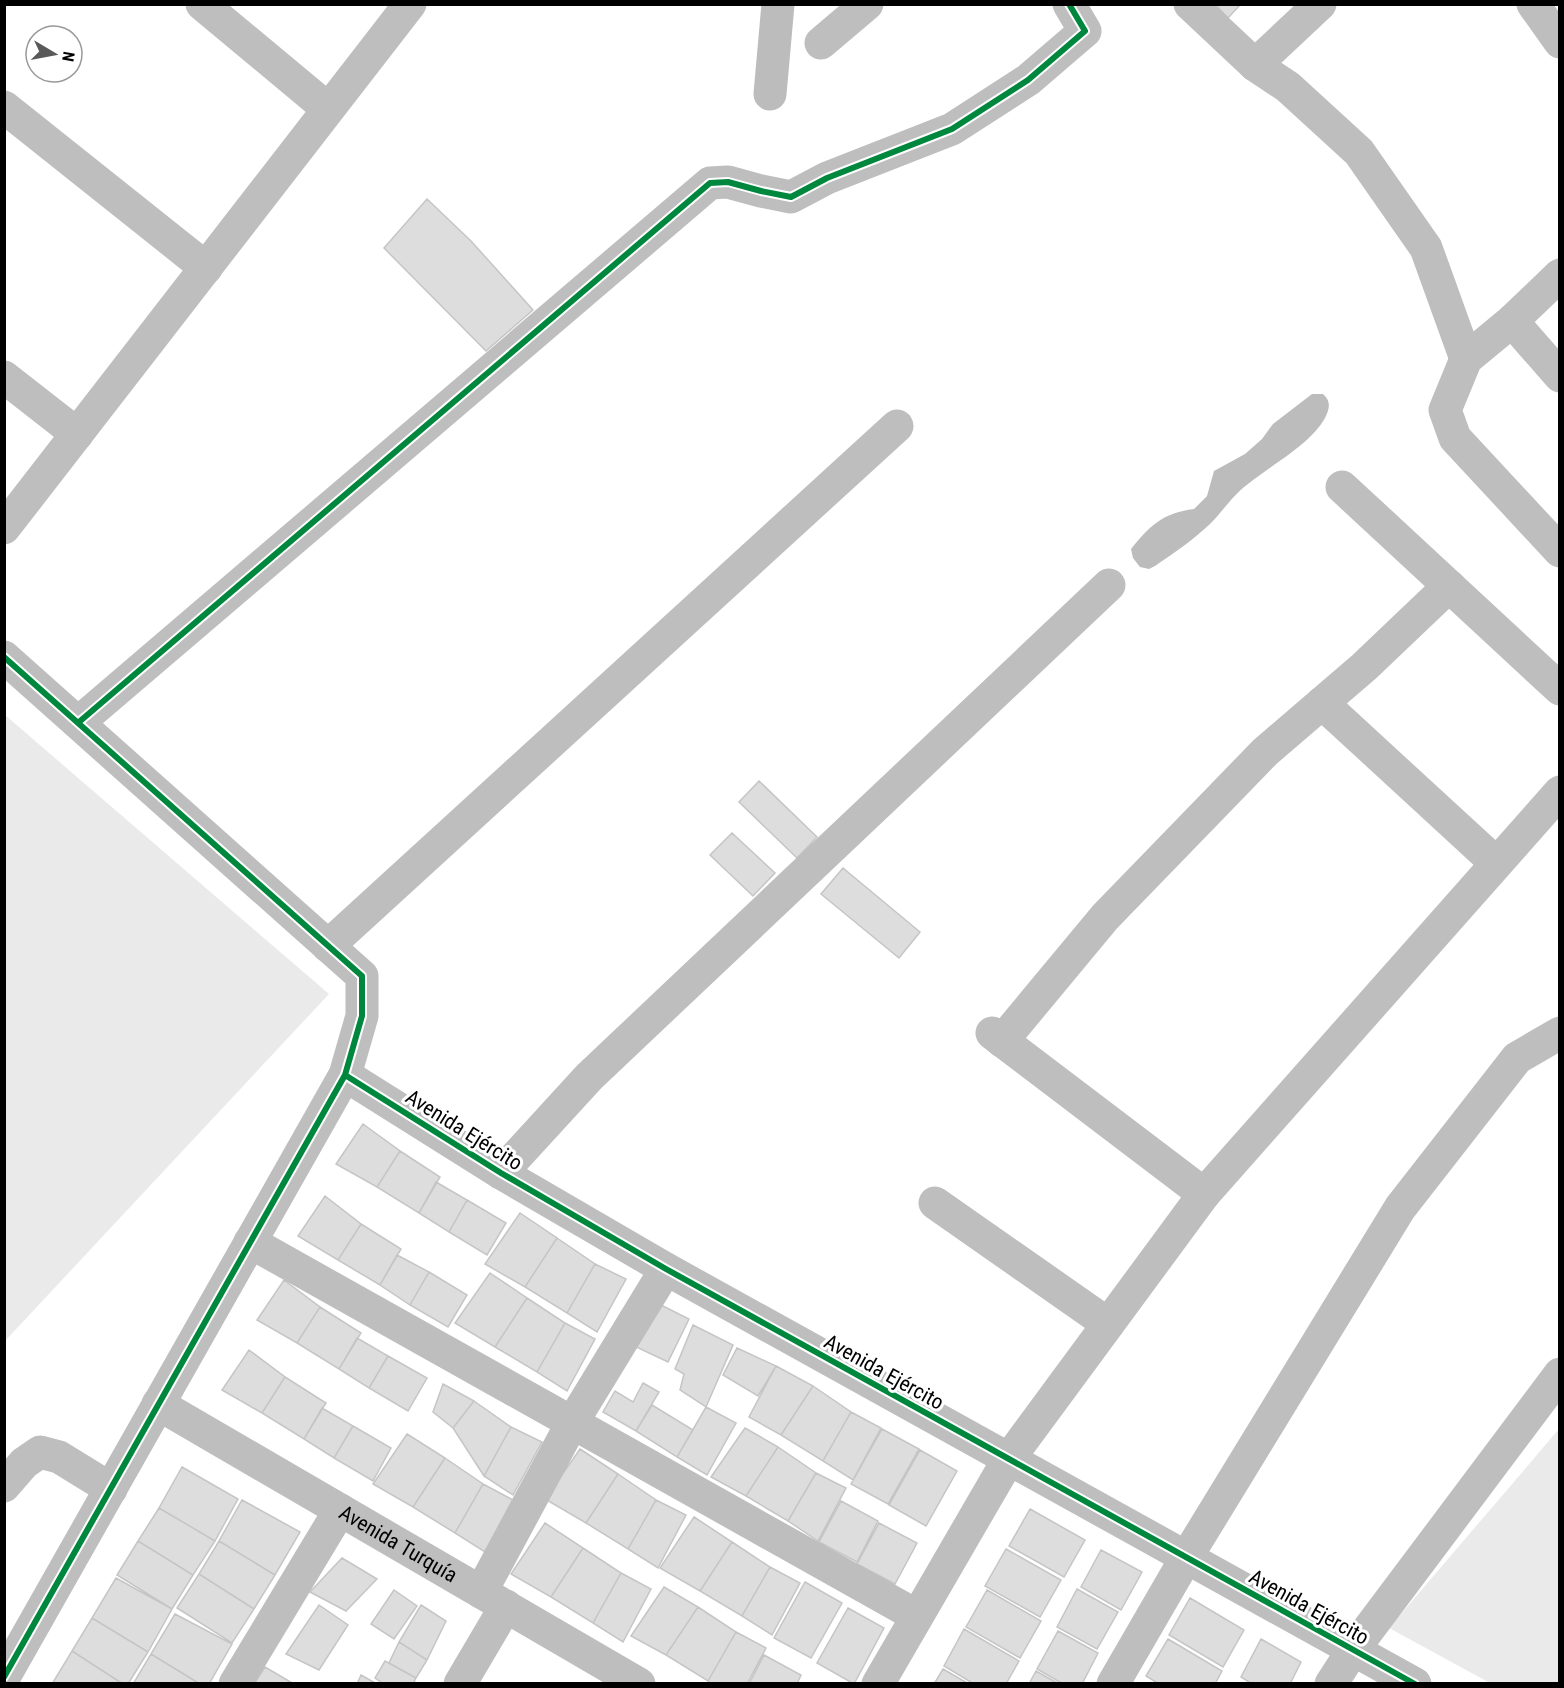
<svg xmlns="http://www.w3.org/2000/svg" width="1564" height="1688" font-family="'Roboto Condensed',sans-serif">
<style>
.green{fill:#eaeaea}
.water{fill:#bcbcbc}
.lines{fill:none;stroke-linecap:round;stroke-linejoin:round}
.canal{stroke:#bcbcbc;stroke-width:33}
.building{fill:#ddd;stroke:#c5c5c5;stroke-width:1.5}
.minor{stroke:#bebebe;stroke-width:33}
.cycleway-casing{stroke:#fff;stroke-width:10}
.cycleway{stroke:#00873e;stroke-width:6}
.labels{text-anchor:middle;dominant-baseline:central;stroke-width:6;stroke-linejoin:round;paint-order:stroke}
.street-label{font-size:21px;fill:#000;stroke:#fff}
</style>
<rect width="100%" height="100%" fill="#fff"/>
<path class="green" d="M5,715L329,994L5,1341Z
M1559,1429V1683H1490L1389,1628Z"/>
<path class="water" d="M1312,394H1323C1331,401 1330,408 1325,418C1310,445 1271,465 1248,484C1233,495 1223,511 1210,524C1193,540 1174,553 1155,566L1149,569L1140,567L1133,558L1131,549C1150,526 1162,513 1194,509L1207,496L1214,471L1245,454L1262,439L1273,424Z"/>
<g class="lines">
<path class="canal" d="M770,94L778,4"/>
</g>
<path class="building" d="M1215,4H1241L1228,18Z
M427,199L471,241L533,310L486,351L384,248Z
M759,781L817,837L797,858L739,802Z
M732,833L775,873L753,896L710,855Z
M843,868L920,932L899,958L821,894Z
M363,1124L400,1151L377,1187L336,1164Z
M400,1151L440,1177L419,1213L377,1187Z
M436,1182L467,1200L449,1232L419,1213Z
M325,1196L361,1224L338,1260L298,1236Z
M467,1200L506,1223L487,1255L449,1232Z
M520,1213L557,1238L525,1287L485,1264Z
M361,1224L401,1249L380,1285L338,1260Z
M557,1238L595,1264L567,1313L525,1287Z
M397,1255L429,1272L410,1305L380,1285Z
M595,1264L626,1279L597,1332L567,1313Z
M429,1272L467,1295L448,1327L410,1305Z
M490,1273L527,1298L495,1347L455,1323Z
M284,1280L320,1307L297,1343L257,1320Z
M527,1298L565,1323L537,1372L495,1347Z
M655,1302L689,1319L668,1362L634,1346Z
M320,1307L361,1333L339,1369L297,1343Z
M565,1323L595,1339L567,1391L537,1372Z
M693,1325L733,1345L706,1407L680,1390L684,1374L675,1369Z
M357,1338L388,1356L369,1388L339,1369Z
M737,1348L776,1366L758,1396L723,1375Z
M249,1350L285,1377L262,1413L222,1390Z
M388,1356L427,1378L408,1411L369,1388Z
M776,1366L813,1386L781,1435L749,1417Z
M285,1377L326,1403L304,1439L262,1413Z
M643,1383L659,1392L636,1431L603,1412L615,1391L633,1402Z
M443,1384L474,1401L453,1428L433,1412Z
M813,1386L851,1412L823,1461L781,1435Z
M474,1401L511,1427L484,1476L453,1428Z
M652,1405L693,1430L677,1457L636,1431Z
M706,1407L736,1423L707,1475L677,1457Z
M322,1408L353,1426L334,1458L304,1439Z
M851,1412L881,1428L853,1480L823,1461Z
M353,1426L391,1448L373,1481L334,1458Z
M511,1427L542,1442L513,1495L484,1476Z
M745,1428L778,1447L746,1496L711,1477Z
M882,1429L919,1449L888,1504L851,1484Z
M407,1434L445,1458L413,1507L373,1484Z
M778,1447L816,1473L788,1521L746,1496Z
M580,1449L618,1474L586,1523L545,1499Z
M920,1450L957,1471L926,1526L889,1505Z
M445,1458L483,1484L455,1533L413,1507Z
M182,1467L238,1499L215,1541L159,1508Z
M816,1473L846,1488L818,1541L788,1521Z
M618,1474L656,1500L628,1549L586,1523Z
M483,1484L513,1500L485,1552L455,1533Z
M242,1500L300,1532L275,1575L219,1541Z
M656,1500L686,1515L658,1568L628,1549Z
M841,1501L878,1521L857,1562L819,1542Z
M159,1508L215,1541L193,1575L138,1541Z
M1030,1509L1085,1540L1064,1577L1009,1546Z
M694,1517L732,1542L700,1591L660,1568Z
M545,1523L583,1548L551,1597L511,1574Z
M879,1523L917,1543L895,1584L857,1564Z
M138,1541L193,1575L172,1609L117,1575Z
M219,1541L275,1575L254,1609L199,1574Z
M732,1542L770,1567L742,1616L700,1591Z
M583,1548L621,1573L593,1623L551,1597Z
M1006,1549L1061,1580L1040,1617L985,1586Z
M1101,1550L1142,1572L1121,1610L1081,1587Z
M342,1558L377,1579L346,1611L310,1592Z
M770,1567L800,1583L772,1635L742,1616Z
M621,1573L651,1589L623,1642L593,1623Z
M199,1574L254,1609L232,1643L177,1608Z
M116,1578L172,1609L148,1652L92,1618Z
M805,1582L842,1603L811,1658L774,1638Z
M664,1587L698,1607L666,1655L631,1636Z
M1077,1589L1118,1612L1097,1649L1057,1627Z
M394,1590L417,1606L394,1639L371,1624Z
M987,1590L1041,1621L1020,1658L966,1627Z
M1190,1598L1244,1630L1223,1667L1169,1635Z
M319,1605L348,1625L319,1670L286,1654Z
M421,1605L446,1621L427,1660L399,1642Z
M698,1607L736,1632L708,1681L666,1655Z
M848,1608L884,1628L854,1684L817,1663Z
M175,1614L232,1644L209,1684H200L151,1654Z
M92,1618L148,1652L128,1684H123L72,1651Z
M964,1629L1019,1661L1006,1684H974L944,1666Z
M1058,1631L1098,1653L1082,1684H1063L1037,1669Z
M736,1632L766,1648L747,1684H711L708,1681Z
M1168,1639L1222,1671L1215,1684H1159L1146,1676Z
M1261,1639L1301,1662L1290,1684H1252L1241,1677Z
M399,1642L427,1660L416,1678L389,1663Z
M72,1651L123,1684H52Z
M151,1654L200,1684H133Z
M764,1655L801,1675L797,1684H749Z
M385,1661L416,1678L413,1684H384L375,1678Z
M265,1667L294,1684H254Z
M943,1669L969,1684H934Z
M1036,1671L1059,1684H1029Z
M361,1675L377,1684H357Z"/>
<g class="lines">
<g class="minor">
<path d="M202,4L328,109"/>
<path d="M1190,4L1255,65L1288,87L1359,152L1426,248L1466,359"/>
<path d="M1533,4L1560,42"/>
<path d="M821,43L867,4"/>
<path d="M1255,65L1320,4"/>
<path d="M4,107L206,268"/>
<path d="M1560,275L1512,321L1466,359L1445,410L1455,438L1560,551"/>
<path d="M1512,321L1560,376"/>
<path d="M4,377L77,434"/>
<path d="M1342,487L1560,689"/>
<path d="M4,528L410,4"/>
<path d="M4,657L362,976V1016L345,1075L4,1677"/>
<path d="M1322,703L1496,863"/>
<path d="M79,722L710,183L728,182L761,191L791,197L827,178L952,129L1028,80L1085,31L1069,4"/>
<path d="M328,946L897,426"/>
<path d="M992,1033L1204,1194"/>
<path d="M1002,1041L1105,917L1265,752L1364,667L1449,586"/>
<path d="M345,1075L501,1173L666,1269L1415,1684"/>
<path d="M501,1173L589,1077L1109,585"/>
<path d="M935,1203L1108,1324"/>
<path d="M250,1242L917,1616"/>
<path id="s1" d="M158,1404L639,1684"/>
<path d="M4,1486L24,1463L40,1452L59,1457L111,1489"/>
<path d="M481,1592L572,1423L666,1269"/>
<path d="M235,1684L340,1510"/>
<path d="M460,1684L506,1606"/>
<path d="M878,1684L1008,1460L1204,1194L1560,792"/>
<path d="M1113,1684L1186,1558L1400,1208L1517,1058L1560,1033"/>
<path d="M1331,1684L1353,1650L1560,1374"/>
</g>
<g class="cycleway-casing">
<path id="cycleway" d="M4,657L362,976V1016L345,1075L4,1677
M79,722L710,183L728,182L761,191L791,197L827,178L952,129L1028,80L1085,31L1069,4
M345,1075L501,1173L666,1269L1415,1684"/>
</g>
<use href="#cycleway" class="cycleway"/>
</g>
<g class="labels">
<g class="street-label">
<text transform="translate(464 1130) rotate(32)">Avenida Ejército</text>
<text transform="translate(884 1372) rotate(29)">Avenida Ejército</text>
<text stroke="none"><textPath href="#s1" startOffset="278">Avenida Turquía</textPath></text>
<text transform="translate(1309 1607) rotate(29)">Avenida Ejército</text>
</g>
</g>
<rect width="1564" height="1688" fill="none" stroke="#000000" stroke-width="12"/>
<g transform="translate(54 54) rotate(100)"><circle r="28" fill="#ffffff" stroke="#999999" stroke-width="1.5"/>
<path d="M0-4.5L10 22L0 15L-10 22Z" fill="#595959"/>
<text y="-9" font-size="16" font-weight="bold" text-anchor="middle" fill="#000000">N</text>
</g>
</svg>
